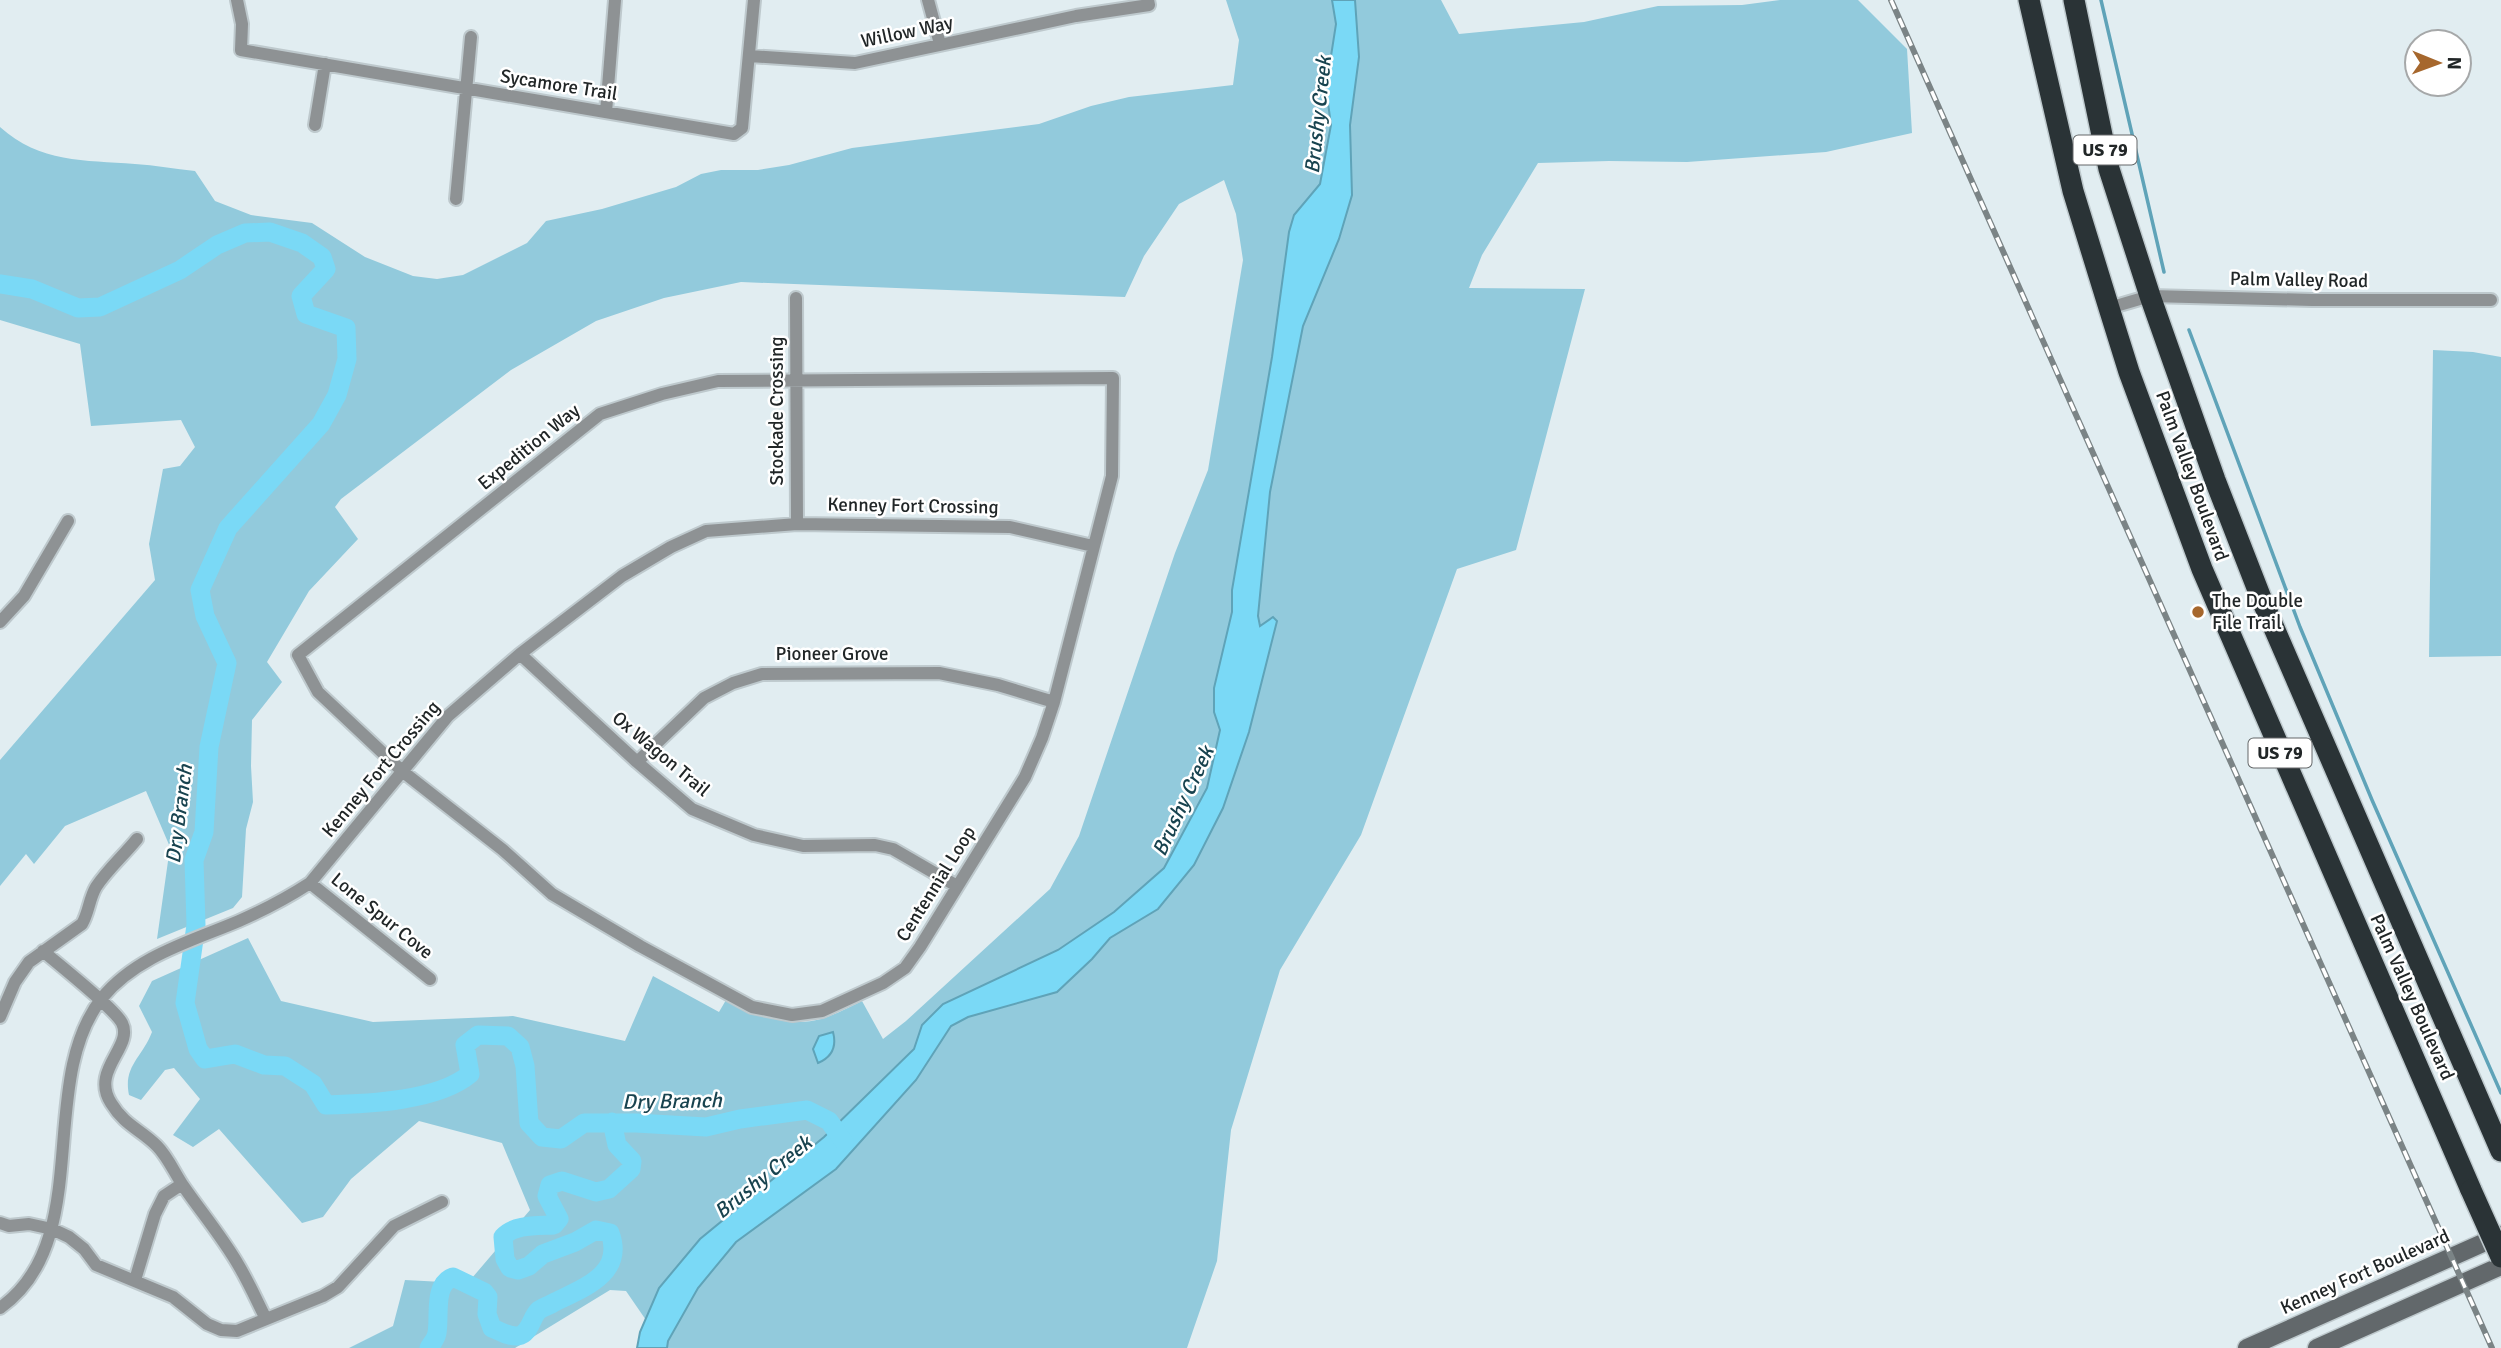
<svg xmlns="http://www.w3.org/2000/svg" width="2501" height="1348" font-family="Signika,sans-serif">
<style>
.green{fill:#92cadc}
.water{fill:#7ad9f6;stroke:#5fa3b8;stroke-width:2}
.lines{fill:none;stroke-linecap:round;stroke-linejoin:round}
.stream{stroke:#5fa3b8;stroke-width:3.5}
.river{stroke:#7ad9f6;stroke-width:19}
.street-casing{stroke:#bec9cd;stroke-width:16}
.secondary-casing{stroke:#bec9cd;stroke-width:21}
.highway-casing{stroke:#bec9cd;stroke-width:24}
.street{stroke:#8e9294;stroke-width:12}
.secondary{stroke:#62686b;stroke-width:18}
.highway{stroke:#2a3336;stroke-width:21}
.rail-casing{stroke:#7b8486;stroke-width:6}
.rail{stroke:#fff;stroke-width:3.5;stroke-dasharray:10;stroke-linecap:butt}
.highway-bridge-casing{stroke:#bec9cd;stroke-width:24;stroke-linecap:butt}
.highway-bridge{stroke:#2a3336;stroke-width:21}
.poi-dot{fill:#a6672d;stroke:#fff;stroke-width:2.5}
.labels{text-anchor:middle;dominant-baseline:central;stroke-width:5;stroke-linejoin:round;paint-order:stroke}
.shield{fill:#fff;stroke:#646768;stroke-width:2}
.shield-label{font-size:18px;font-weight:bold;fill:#212627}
.street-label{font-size:19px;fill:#212627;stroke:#fff}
.poi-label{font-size:19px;fill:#212627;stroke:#fff;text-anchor:start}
.water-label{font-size:21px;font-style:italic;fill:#18434f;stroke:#fff}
</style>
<rect width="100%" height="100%" fill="#e1edf1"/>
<path class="green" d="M1226,0H1441L1459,34L1584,22L1658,6L1742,5L1780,0H1858L1907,49L1912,133L1826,152L1687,162L1609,161L1538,163L1482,255L1469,288L1585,289L1516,550L1457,569L1361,835L1280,970L1231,1130L1217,1261L1187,1348H640L648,1323L626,1291L610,1290L515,1348H349L393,1326L405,1280L443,1282L472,1278L530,1210L502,1143L419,1121L351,1179L323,1217L302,1223L219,1129L193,1147L173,1135L200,1099L174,1068L165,1070L141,1100L129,1095C123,1066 142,1058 152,1032L139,1006L152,981L248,938L281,1001L373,1022L513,1016L625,1041L653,976L719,1012L726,1000C757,1014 787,1028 821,1019C835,1015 849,1007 862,1001L883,1039L906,1021L1050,889L1079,836L1175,553L1208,470L1243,260L1236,214L1224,180L1179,204L1144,256L1125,297L741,282L664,298L596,321L511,370L341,499L335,507L358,539L309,591L267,662L282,682L252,720L251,766L253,802L246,829L242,897L233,908L157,939L170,847L146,791L65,826L34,864L26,854L0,886V760L155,580L149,544L163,469L180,466L195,447L181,420L91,426L80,344L0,320V127C40,163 84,160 135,164C155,165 175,169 195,171L215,201L251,215L312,223L365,257L413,276L437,279L463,275L527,243L546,221L602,209L676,187L701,174L721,170H758L789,165L852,148L1039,124L1091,106L1129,97L1233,85L1239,40Z
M2433,350L2473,352L2501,357V656L2429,657Z"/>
<path class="water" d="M1332,0H1355L1359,57L1350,125L1352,195L1339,239L1303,326L1270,492L1258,616L1260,626L1273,617L1277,621L1249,732L1223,808L1194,865L1158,909L1110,938L1092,959L1057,992L968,1017L951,1026L916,1080L836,1169L736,1242L698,1288L668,1341L667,1348H637L640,1332L659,1288L700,1239L824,1137L914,1049L922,1025L943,1004L1058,950L1114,912L1164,868L1207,788L1220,730L1214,712V688L1232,612V590L1272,357L1289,232L1294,215L1320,184L1331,125L1326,88L1336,24Z
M833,1032C837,1047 832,1057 818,1063L813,1049L819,1036Z"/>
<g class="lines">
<path class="stream" d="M2101,0L2164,272
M2189,330L2300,627L2372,800L2501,1093"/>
<path class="river" d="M0,284L32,289L78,308L100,307L180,270L217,245L245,233L270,232L302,243L322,257L326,269L301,296L306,314L346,328L347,359L337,395L321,424L228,528L200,590L205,616L227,663L209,747L204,832L194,860L196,925L185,1003L198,1049L205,1059L235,1054L264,1065L285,1066L313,1084L326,1105C368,1104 438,1101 470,1074L465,1045L478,1035L508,1036L520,1047L525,1066L529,1123L542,1137L561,1139L584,1123H636L706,1127L740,1119L807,1110L829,1121L844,1142
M429,1348C432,1343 436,1339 437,1333C440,1316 433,1284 453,1277L484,1292L488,1297L487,1314L492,1328C500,1331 509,1337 518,1336C530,1334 531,1318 538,1311C541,1308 548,1306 553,1303C583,1288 625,1274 610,1233L596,1230L575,1242L543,1254L529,1266L518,1270L510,1268L505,1259L503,1237C514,1224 538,1226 554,1225L559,1219L547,1196L550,1185L562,1181L596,1192L609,1189L631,1169L632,1161L617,1145L612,1122"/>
<g class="street-casing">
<path id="street" d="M237,0L242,24L241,50L734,134L742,128L754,0
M928,0L940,44
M750,56L855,63L1076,16L1149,5L1148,0
M606,112L615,0
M315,125L325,64
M456,199L471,37
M796,298L797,524
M2109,308L2150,296L2312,300H2491
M1113,378L1112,476L1054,702L1042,738L1025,777L920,947L905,968L883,983L822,1011L792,1015L752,1007L640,946L552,894L503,850L402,771L318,692L298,655L600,414L662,394L718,381Z
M0,622L24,596L68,521
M520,654L637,762L692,809L754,835L803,846L875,845L893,849L957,886
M637,762L704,698L733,683L762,674L939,673L998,685L1054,702
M310,883L430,979
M43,951C59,965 114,1008 122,1023C134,1047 90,1070 111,1103C125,1126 140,1129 157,1146C168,1157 175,1174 184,1187C202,1213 223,1238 239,1266C249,1283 257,1301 266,1319
M0,1017L15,982L29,962L82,924C89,912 89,899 96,887C107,870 124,855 137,839
M0,1223L9,1226L29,1224L52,1229L69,1237L84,1249L96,1265L173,1297L207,1324L221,1330L237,1331L323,1296L338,1287L394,1226L442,1202
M135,1280L155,1214L164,1196L182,1184
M0,1308C96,1240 35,1083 102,998C136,956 192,941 239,921C264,910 287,898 310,883L448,716L520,654L622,576L671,547L706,531L797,524L1010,527L1093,546"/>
</g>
<g class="secondary-casing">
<path id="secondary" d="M2247,1348L2501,1235
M2317,1348L2501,1266"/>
</g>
<g class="highway-casing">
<path id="highway" d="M2029,0L2073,191L2109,308L2129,372L2202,569L2471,1190
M2074,0L2109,169L2150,296L2215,480L2261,598L2501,1151"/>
</g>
<use href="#street" class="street"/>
<use href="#secondary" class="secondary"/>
<use href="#highway" class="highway"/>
<g class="rail-casing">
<path id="rail" d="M1891,0L2492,1348"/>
</g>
<use href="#rail" class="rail"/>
<g class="highway-bridge-casing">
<path id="highway-bridge" d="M2471,1190L2501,1257"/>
</g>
<use href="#highway-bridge" class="highway-bridge"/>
</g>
<circle class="poi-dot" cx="2198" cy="612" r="7"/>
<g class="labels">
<g class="shield">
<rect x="2073.5" y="135.5" width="63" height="29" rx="5"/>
<rect x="2248.5" y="738.5" width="63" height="29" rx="5"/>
</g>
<g class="shield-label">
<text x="2105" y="150">US 79</text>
<text x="2280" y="753">US 79</text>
</g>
<g class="street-label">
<text transform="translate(907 32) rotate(-12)">Willow Way</text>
<text transform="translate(559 85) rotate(9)">Sycamore Trail</text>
<text transform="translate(2299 280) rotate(1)">Palm Valley Road</text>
<text transform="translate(777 411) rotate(-90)">Stockade Crossing</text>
<text transform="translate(529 447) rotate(-39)">Expedition Way</text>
<text transform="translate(2192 476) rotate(70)">Palm Valley Boulevard</text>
<text transform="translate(913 506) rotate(1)">Kenney Fort Crossing</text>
<text x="832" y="654">Pioneer Grove</text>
<text transform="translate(661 754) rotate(40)">Ox Wagon Trail</text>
<text transform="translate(381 769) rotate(-50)">Kenney Fort Crossing</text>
<text transform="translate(936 884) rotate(-58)">Centennial Loop</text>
<text transform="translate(382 916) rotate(39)">Lone Spur Cove</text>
<text transform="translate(2412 997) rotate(66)">Palm Valley Boulevard</text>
<text transform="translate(2365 1272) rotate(-24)">Kenney Fort Boulevard</text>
</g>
<g class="poi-label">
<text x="2212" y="601">The Double<tspan x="2212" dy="22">File Trail</tspan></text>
</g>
<g class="water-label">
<text transform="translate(1318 115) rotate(-84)">Brushy Creek</text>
<text transform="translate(1183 801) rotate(-65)">Brushy Creek</text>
<text transform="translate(179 814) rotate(-83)">Dry Branch</text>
<text transform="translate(672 1101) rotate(-1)">Dry Branch</text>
<text transform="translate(763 1177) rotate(-39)">Brushy Creek</text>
</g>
</g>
<g transform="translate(2438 63) rotate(91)"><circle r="33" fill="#ffffff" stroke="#a6a8a9" stroke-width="2"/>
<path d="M0-5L12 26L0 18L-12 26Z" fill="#a6672d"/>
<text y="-10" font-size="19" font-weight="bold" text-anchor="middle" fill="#212627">N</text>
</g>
</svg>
